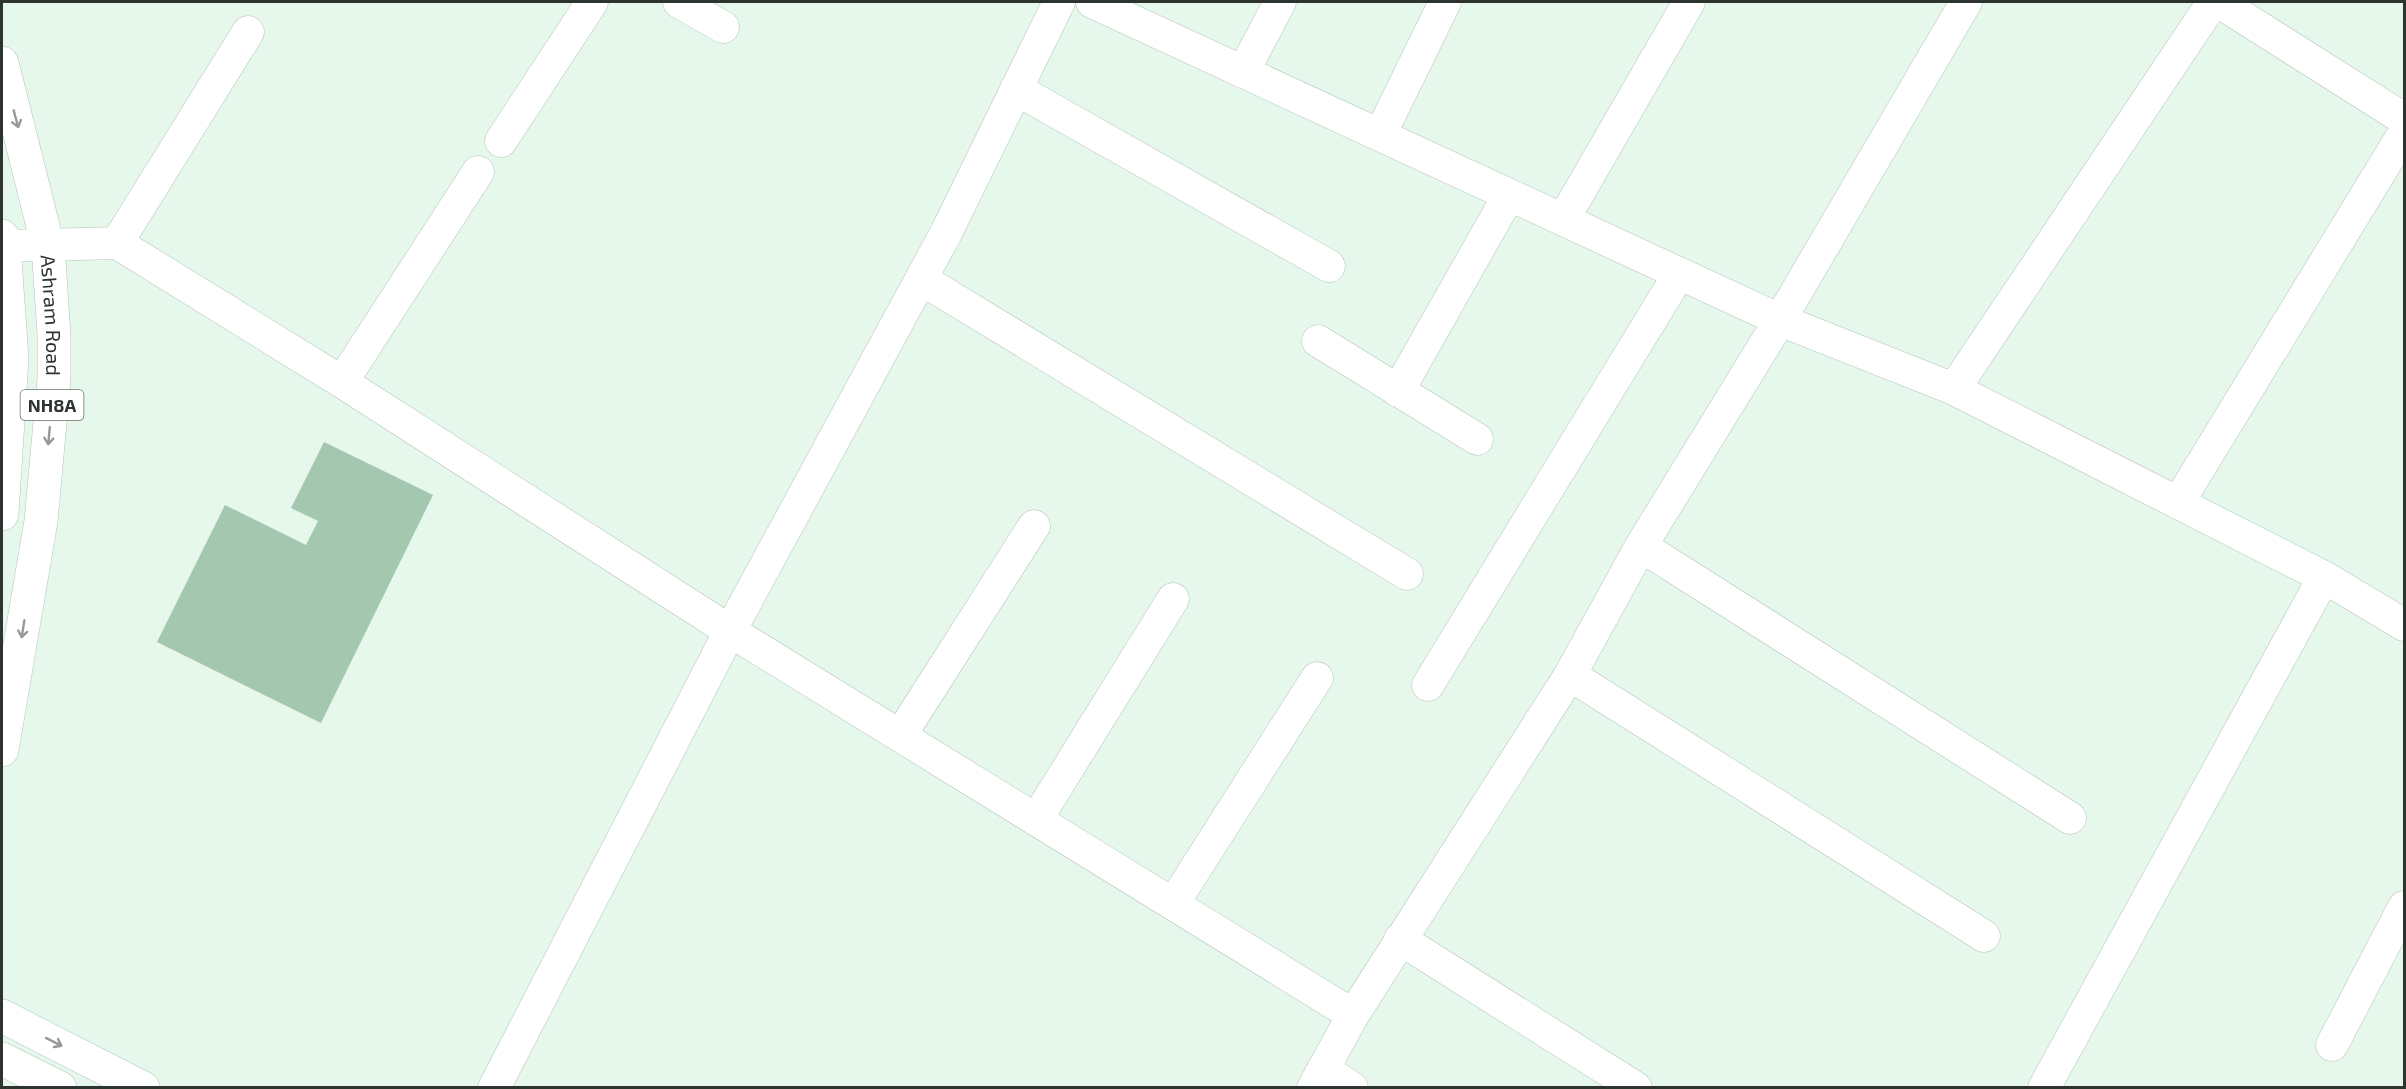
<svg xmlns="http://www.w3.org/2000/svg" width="2406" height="1089" font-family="'Exo 2',sans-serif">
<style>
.building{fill:#a4c7b0}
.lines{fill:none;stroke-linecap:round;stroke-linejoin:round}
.street-casing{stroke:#b4c4b9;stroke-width:33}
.secondary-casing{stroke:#b4c4b9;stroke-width:34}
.primary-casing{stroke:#b4c4b9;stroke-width:34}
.street{stroke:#fff;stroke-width:32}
.secondary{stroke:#fff;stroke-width:33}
.primary{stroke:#fff;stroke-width:33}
.oneway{stroke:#969a97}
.labels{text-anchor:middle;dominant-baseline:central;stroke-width:6;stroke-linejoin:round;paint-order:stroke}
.shield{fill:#fff;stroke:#6c716d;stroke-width:1.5}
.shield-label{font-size:18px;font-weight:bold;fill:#2d342f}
.street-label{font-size:20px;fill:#2d342f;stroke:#fff}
</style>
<rect width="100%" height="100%" fill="#e6f7eb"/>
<path class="building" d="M324,442L433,495L321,723L157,642L225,505L306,545L318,521L291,508Z"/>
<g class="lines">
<g class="street-casing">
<path id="street" d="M679,2L723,27
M1092,2L1780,320L1954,389L2324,577L2404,625
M2219,2L2404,119
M1243,72L1280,2
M1016,89L1329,266
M1380,135L1445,2
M501,141L592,2
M1563,220L1689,2
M117,243L248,32
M4,246L117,243L342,382L730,631L1353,1015L1313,1088
M921,279L1407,574
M1318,341L1477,439
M342,382L478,172
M1954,389L2213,2
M1398,391L1509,195
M2178,503L2404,133
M1641,546L2070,818
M1570,675L1984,936
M1428,685L1679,274
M900,736L1034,526
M1036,820L1173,599
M1173,904L1317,678
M1400,939L1636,1088
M1353,1015L1570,675L1641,546L1780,320L1966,2
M2332,1045L2404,907
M1323,1069L1352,1088
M494,1088L730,631L946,233L1059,2
M2044,1088L2324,577"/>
</g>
<g class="secondary-casing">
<path id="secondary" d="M2,1016L143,1088
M2,1059L60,1088"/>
</g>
<g class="primary-casing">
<g id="primary">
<path id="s1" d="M2,63L48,246L54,335V379L41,521L2,750"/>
<path d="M2,236L4,246L12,358L2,514"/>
</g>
</g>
<use href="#street" class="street"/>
<use href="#secondary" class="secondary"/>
<use href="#primary" class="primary"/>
</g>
<defs><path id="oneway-shaft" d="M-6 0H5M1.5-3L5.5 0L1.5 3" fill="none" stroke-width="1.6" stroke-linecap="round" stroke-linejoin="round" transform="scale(1.5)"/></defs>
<g class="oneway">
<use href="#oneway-shaft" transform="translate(16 119) rotate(75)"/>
<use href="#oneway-shaft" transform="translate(49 436) rotate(95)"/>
<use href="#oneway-shaft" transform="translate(23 629) rotate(99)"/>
<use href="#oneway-shaft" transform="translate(54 1042) rotate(27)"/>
</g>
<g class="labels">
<rect class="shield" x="20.5" y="390" width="63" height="30" rx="4.5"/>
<g class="shield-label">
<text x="52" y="405">NH8A</text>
</g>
<g class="street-label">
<text stroke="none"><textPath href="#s1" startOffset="258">Ashram Road</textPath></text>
</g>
</g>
<rect width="2406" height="1089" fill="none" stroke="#2d342f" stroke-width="6"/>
</svg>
